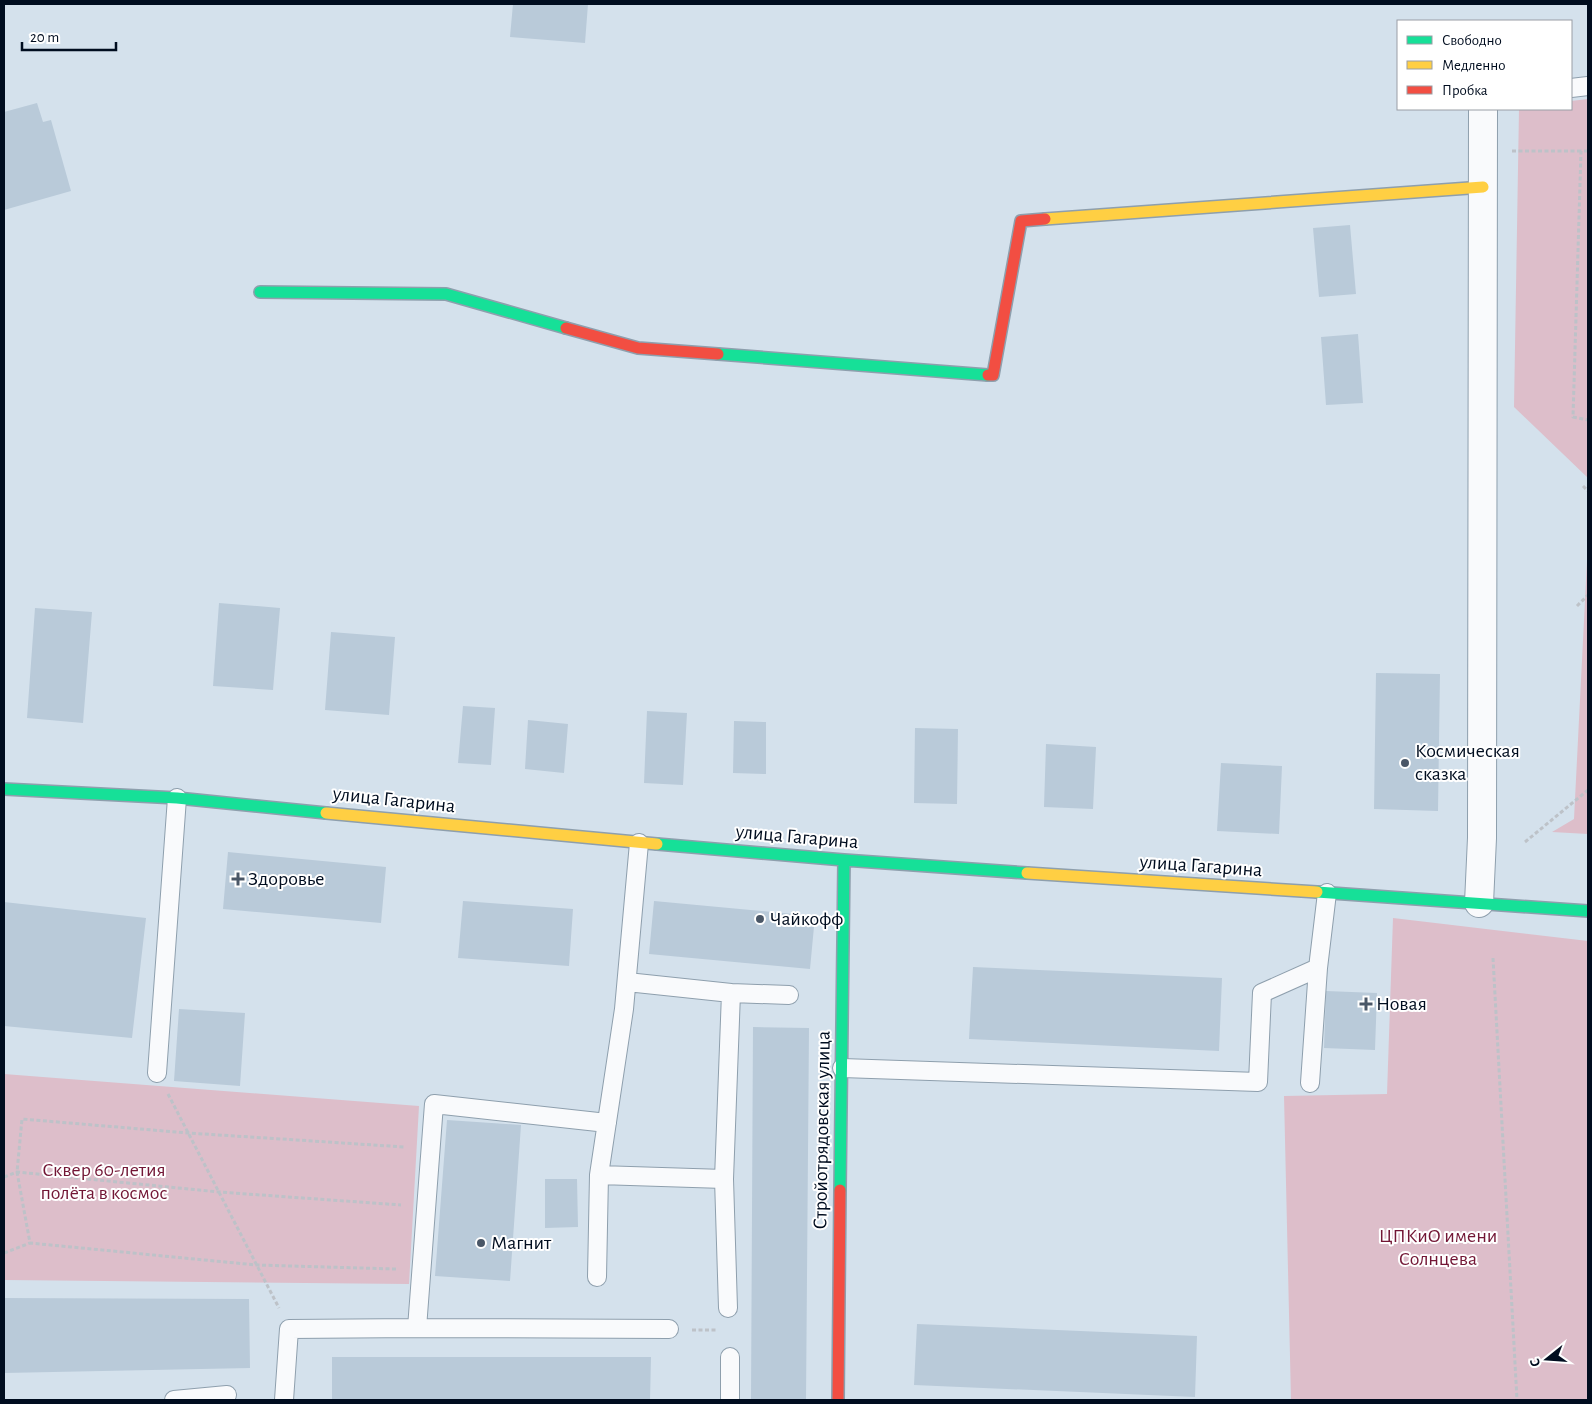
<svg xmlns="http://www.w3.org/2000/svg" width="1592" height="1404" font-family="'Alegreya Sans',sans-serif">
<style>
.green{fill:#ddbeca}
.water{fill:#7cb9ec}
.building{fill:#b9cad9}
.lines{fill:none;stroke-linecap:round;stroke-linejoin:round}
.lane-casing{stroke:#8e9fad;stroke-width:20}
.street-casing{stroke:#8e9fad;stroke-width:30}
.fast-casing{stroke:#8e9fad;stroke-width:14}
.slow-casing{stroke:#8e9fad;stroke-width:14}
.jam-casing{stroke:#8e9fad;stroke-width:14}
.path{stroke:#bdc2c8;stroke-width:3;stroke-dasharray:4 2.5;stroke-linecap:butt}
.lane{stroke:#f9fafc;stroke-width:18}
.street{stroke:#f9fafc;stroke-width:28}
.fast{stroke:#16e098;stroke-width:11}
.slow{stroke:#ffcf43;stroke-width:11}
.jam{stroke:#f24e42;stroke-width:11}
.poi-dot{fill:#4a5767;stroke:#fff;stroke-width:2}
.labels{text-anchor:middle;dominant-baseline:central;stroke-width:4;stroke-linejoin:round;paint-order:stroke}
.poi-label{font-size:20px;fill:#000d1f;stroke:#fff;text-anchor:start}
.street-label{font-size:20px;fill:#000d1f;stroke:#fff}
.park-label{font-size:20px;fill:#721635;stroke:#fff}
</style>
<rect width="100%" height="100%" fill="#d4e1ec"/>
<path class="green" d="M1588,99V478L1514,407L1519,109H1571V101Z
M1588,541V834L1552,832L1574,819Z
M1393,918L1588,941V1400H1291L1284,1096L1387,1094Z
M4,1074L419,1106L409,1284L4,1280Z"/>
<path class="water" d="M1588,290V402H1587Z"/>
<path class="building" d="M513,4H588L585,43L510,37Z
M37,103L43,122L51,120L71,191L4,210V112Z
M1350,225L1356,294L1319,297L1313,228Z
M1358,334L1363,403L1326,405L1321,337Z
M219,603L280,608L273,690L213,686Z
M35,608L92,612L83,723L27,718Z
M331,632L395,637L389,715L325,710Z
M1376,673L1440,674L1438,811L1374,809Z
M463,706L495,708L491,765L458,763Z
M647,711L687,713L683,785L644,783Z
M528,720L568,724L564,773L525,769Z
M734,721L766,722V774L733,773Z
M915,728L958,729L957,804L914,803Z
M1046,744L1096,747L1093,809L1044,807Z
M1221,763L1282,766L1279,834L1217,831Z
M228,852L386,867L381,923L223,909Z
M463,901L573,909L569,966L458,958Z
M654,901L815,916L810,969L649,954Z
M4,902L146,918L132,1038L4,1026Z
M973,967L1222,978L1219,1051L969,1039Z
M1326,991L1377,993L1375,1050L1324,1048Z
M179,1009L245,1013L240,1086L174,1081Z
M753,1027L809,1028L806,1400H751Z
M447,1120L521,1125L510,1281L435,1276Z
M545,1179H577L578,1227L545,1228Z
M4,1298L249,1299L250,1368L4,1373Z
M917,1324L1197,1336L1195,1397L914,1385Z
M332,1357H651L650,1400H332Z"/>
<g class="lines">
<g class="lane-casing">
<path id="lane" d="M1571,88L1588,86
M627,982L731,993L724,1179
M731,993L789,995
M842,1068L1258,1082L1262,993L1318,968L1327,893
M157,1073L177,798
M1310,1083L1318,968
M599,1175L724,1179L728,1308
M597,1277L599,1175L624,1009L639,843
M417,1328L669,1329
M730,1357V1400
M174,1400L227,1395
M284,1400L289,1329L417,1328L434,1104L607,1123"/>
</g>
<g class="street-casing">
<path id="street" d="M1479,903L1482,838L1483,109"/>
</g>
<g class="fast-casing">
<path id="fast" d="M260,292L446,294L566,328
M718,354L988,375
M4,789L177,798L326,813
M657,844L844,860L1027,873
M1317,892L1588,911
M840,1190L844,860"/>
</g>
<g class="slow-casing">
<path id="slow" d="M1045,219L1483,187
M326,813L657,844
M1027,873L1317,892"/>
</g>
<g class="jam-casing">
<path id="jam" d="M566,328L638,348L718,354
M988,375H993L1021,221L1045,219
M838,1400L840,1190"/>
</g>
<path class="path" d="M1512,151H1581
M1588,151H1581L1573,417L1588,420
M1583,486L1588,491
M1577,606L1588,595
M1525,842L1588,790
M1493,958L1517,1400
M168,1094L279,1308
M4,1177L17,1172L219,1192L401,1205
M4,1253L30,1243
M396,1269L256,1265L30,1243L17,1172L22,1119L188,1133L405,1147
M692,1330H716"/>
<use href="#lane" class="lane"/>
<use href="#street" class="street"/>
<use href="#fast" class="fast"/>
<use href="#slow" class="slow"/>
<use href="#jam" class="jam"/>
</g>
<g class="poi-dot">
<circle cx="1405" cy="763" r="5"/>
<path d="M235.5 871.5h5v5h5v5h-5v5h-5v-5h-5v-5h5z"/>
<circle cx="760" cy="919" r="5"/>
<path d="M1363.5 996.5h5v5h5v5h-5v5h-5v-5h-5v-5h5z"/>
<circle cx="481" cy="1243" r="5"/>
</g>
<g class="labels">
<g class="poi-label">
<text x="1415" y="751">Космическая<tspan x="1415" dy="23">сказка</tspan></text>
<text x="248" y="879">Здоровье</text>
<text x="770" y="919">Чайкофф</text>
<text x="1376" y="1004">Новая</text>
<text x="491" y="1243">Магнит</text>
</g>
<g class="street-label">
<text transform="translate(394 800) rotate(6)">улица Гагарина</text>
<text transform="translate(797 837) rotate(5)">улица Гагарина</text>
<text transform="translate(1201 866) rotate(4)">улица Гагарина</text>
<text transform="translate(822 1130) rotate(-89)">Стройотрядовская улица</text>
</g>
<g class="park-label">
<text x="104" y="1170">Сквер 60-летия<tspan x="104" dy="23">полёта в космос</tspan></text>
<text x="1438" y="1236">ЦПКиО имени<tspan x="1438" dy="23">Солнцева</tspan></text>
</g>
</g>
<rect width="1592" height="1404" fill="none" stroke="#000d1f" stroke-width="10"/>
<rect x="1397" y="20" width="175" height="90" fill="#ffffff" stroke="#999ea5"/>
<rect x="1407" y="36" width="25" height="8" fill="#16e098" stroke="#999ea5"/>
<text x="1442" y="45" font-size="15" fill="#000d1f">Свободно</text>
<rect x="1407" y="61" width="25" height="8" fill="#ffcf43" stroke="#999ea5"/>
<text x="1442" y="70" font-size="15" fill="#000d1f">Медленно</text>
<rect x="1407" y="86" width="25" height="8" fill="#f24e42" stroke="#999ea5"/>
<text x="1442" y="95" font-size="15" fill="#000d1f">Пробка</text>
<g transform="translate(1547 1359) rotate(253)" stroke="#ffffff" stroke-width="4" paint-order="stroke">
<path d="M0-4L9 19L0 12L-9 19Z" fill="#000d1f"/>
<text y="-8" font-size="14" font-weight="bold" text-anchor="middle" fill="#000d1f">С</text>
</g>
<path d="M22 42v8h94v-8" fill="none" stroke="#000d1f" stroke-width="2.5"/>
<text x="30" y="42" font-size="15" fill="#000d1f" stroke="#ffffff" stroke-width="4" paint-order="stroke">20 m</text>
</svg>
